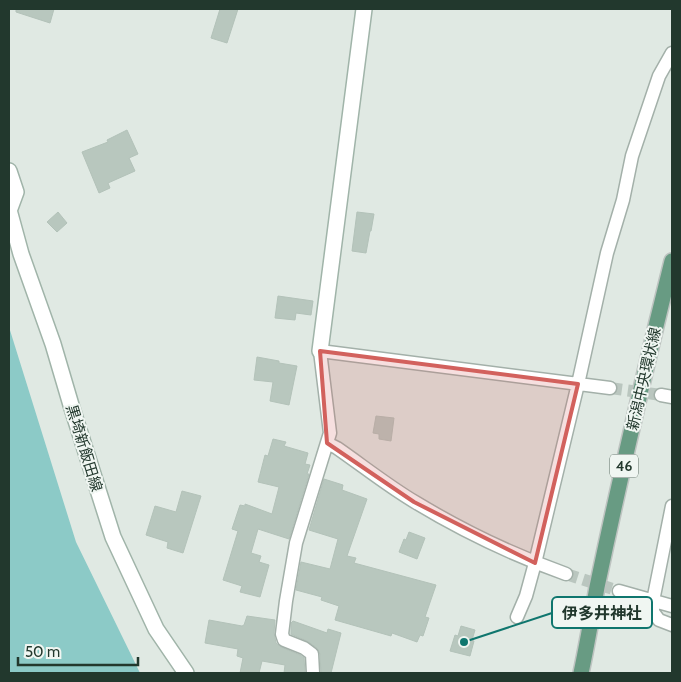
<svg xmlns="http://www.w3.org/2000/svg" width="681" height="682" font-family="Cabin,'Noto Sans JP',sans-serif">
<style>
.water{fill:#8ccac7}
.building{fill:#b8c7be;stroke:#b3c2b9}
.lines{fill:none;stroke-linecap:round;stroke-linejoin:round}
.street-tunnel{stroke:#bac6bf;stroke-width:12;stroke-dasharray:12 6;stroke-linecap:butt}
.street-casing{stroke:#a3b0a9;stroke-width:15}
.secondary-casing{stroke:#a0b4a9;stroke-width:18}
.primary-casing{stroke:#bdc3c0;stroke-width:18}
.street{stroke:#fff;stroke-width:12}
.secondary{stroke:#fff;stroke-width:15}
.primary{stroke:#689b83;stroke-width:15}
.marked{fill:#d2615d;fill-opacity:0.2;stroke:#d2615d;stroke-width:4;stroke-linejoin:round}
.labels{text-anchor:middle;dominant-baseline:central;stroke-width:4;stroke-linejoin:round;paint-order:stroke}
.shield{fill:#f0f6f2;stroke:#607168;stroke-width:1}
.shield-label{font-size:14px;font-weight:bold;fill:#22382d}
.street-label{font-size:15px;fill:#22382d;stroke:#f0f6f2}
.leader{fill:none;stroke:#0f766e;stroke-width:2}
.callout-dot{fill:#0f766e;stroke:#f0f6f2;stroke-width:2}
.callout{fill:#f0f6f2;stroke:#0f766e;stroke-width:2}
.callout-label{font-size:16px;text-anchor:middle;font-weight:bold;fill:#22382d}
</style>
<rect width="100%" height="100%" fill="#e0e9e3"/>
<path class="water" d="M9,327L76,542L140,673H9Z"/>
<path class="building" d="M16,9H54L50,23L16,12Z
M220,9H238L227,43L211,38Z
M127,130L138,154L129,158L135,171L108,183L110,188L99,193L82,152L108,142L107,140Z
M58,212L67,223L57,232L47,222Z
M357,212L374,214L371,231H370L366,253L352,251Z
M278,296L313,301L311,315L296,313L295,320L275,318Z
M257,357L279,361V363L297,366L289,405L270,401L273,382L254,380Z
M376,416L394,418L391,441L379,439V434L373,433Z
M273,439L286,442L284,446L308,453L305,464L310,465L307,474H309L289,539L258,529L251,553L261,556L259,562L269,565L260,597L240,592L242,586L223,580L238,531L232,529L240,505L245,506V504L272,514L279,487L258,482L265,455L268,456Z
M324,479L343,485L342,490L367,499L347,556L356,558L354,563L436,585L425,617L429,618L423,636L420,635L417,642L392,633L391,636L335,620L339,606L321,600L322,597L296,590L301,562L330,569L338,539L309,530Z
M182,491L201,496L183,553L167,548L168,542L146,535L155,506L176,512Z
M409,532L425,538L417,559L399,552L404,539L406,540Z
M247,616L275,620L274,633L276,643L281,647L300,655L304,658L305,673H284L285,665L262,661L259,673H240L243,658L237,656L238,649L205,643L209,620L242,626L244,625Z
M293,621L327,633L328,629L341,633L331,673H321L320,654L317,648L307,641L291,634V623Z
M461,626L475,630L472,640L474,641L470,656L450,651L455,635L458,636Z"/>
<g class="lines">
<path class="street-tunnel" d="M610,388L661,395
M566,574L619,591"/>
<g class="street-casing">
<path id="street" d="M661,395L672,397
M327,443L337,448C363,466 388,486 415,502C463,531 513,555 566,574
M672,506L653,601V612L659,620L672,625
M619,591L672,606
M517,617L526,596L535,563L578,384L607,253L623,200L632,156L659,76L672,53
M313,673L312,654L304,648L284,640L282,634L286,601L296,543L330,433L320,351L610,388"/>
</g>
<g class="secondary-casing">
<path id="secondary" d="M9,171L16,192L9,211
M9,210L21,254L53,344L71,405L113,537L156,629L186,673
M320,351L364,9"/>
</g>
<g class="primary-casing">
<path id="primary" d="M581,673C587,645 592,616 597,587C620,478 645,369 672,261"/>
</g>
<use href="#street" class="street"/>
<use href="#secondary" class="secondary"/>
<use href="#primary" class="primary"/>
</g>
<path class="marked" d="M320,351L578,384L535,563L414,502L327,443Z"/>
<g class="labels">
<rect class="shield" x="610" y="454.5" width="28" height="23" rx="4"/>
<g class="shield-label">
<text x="624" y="466">46</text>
</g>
<g class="street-label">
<text transform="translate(644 379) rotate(-77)">新潟中央環状線</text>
<text transform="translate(84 448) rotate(73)">黒埼新飯田線</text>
</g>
</g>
<path class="leader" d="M464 642L552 613"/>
<circle class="callout-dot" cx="464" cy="642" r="5"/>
<rect class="callout" x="552" y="597" width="100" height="31" rx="5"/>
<g class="callout-label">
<text x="602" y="619">伊多井神社</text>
</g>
<rect width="681" height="682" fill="none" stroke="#22382d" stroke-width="20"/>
<path d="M18 657v8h120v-8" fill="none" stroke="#22382d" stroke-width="2.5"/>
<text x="25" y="657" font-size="15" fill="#22382d" stroke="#f0f6f2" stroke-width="4" paint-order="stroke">50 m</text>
</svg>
